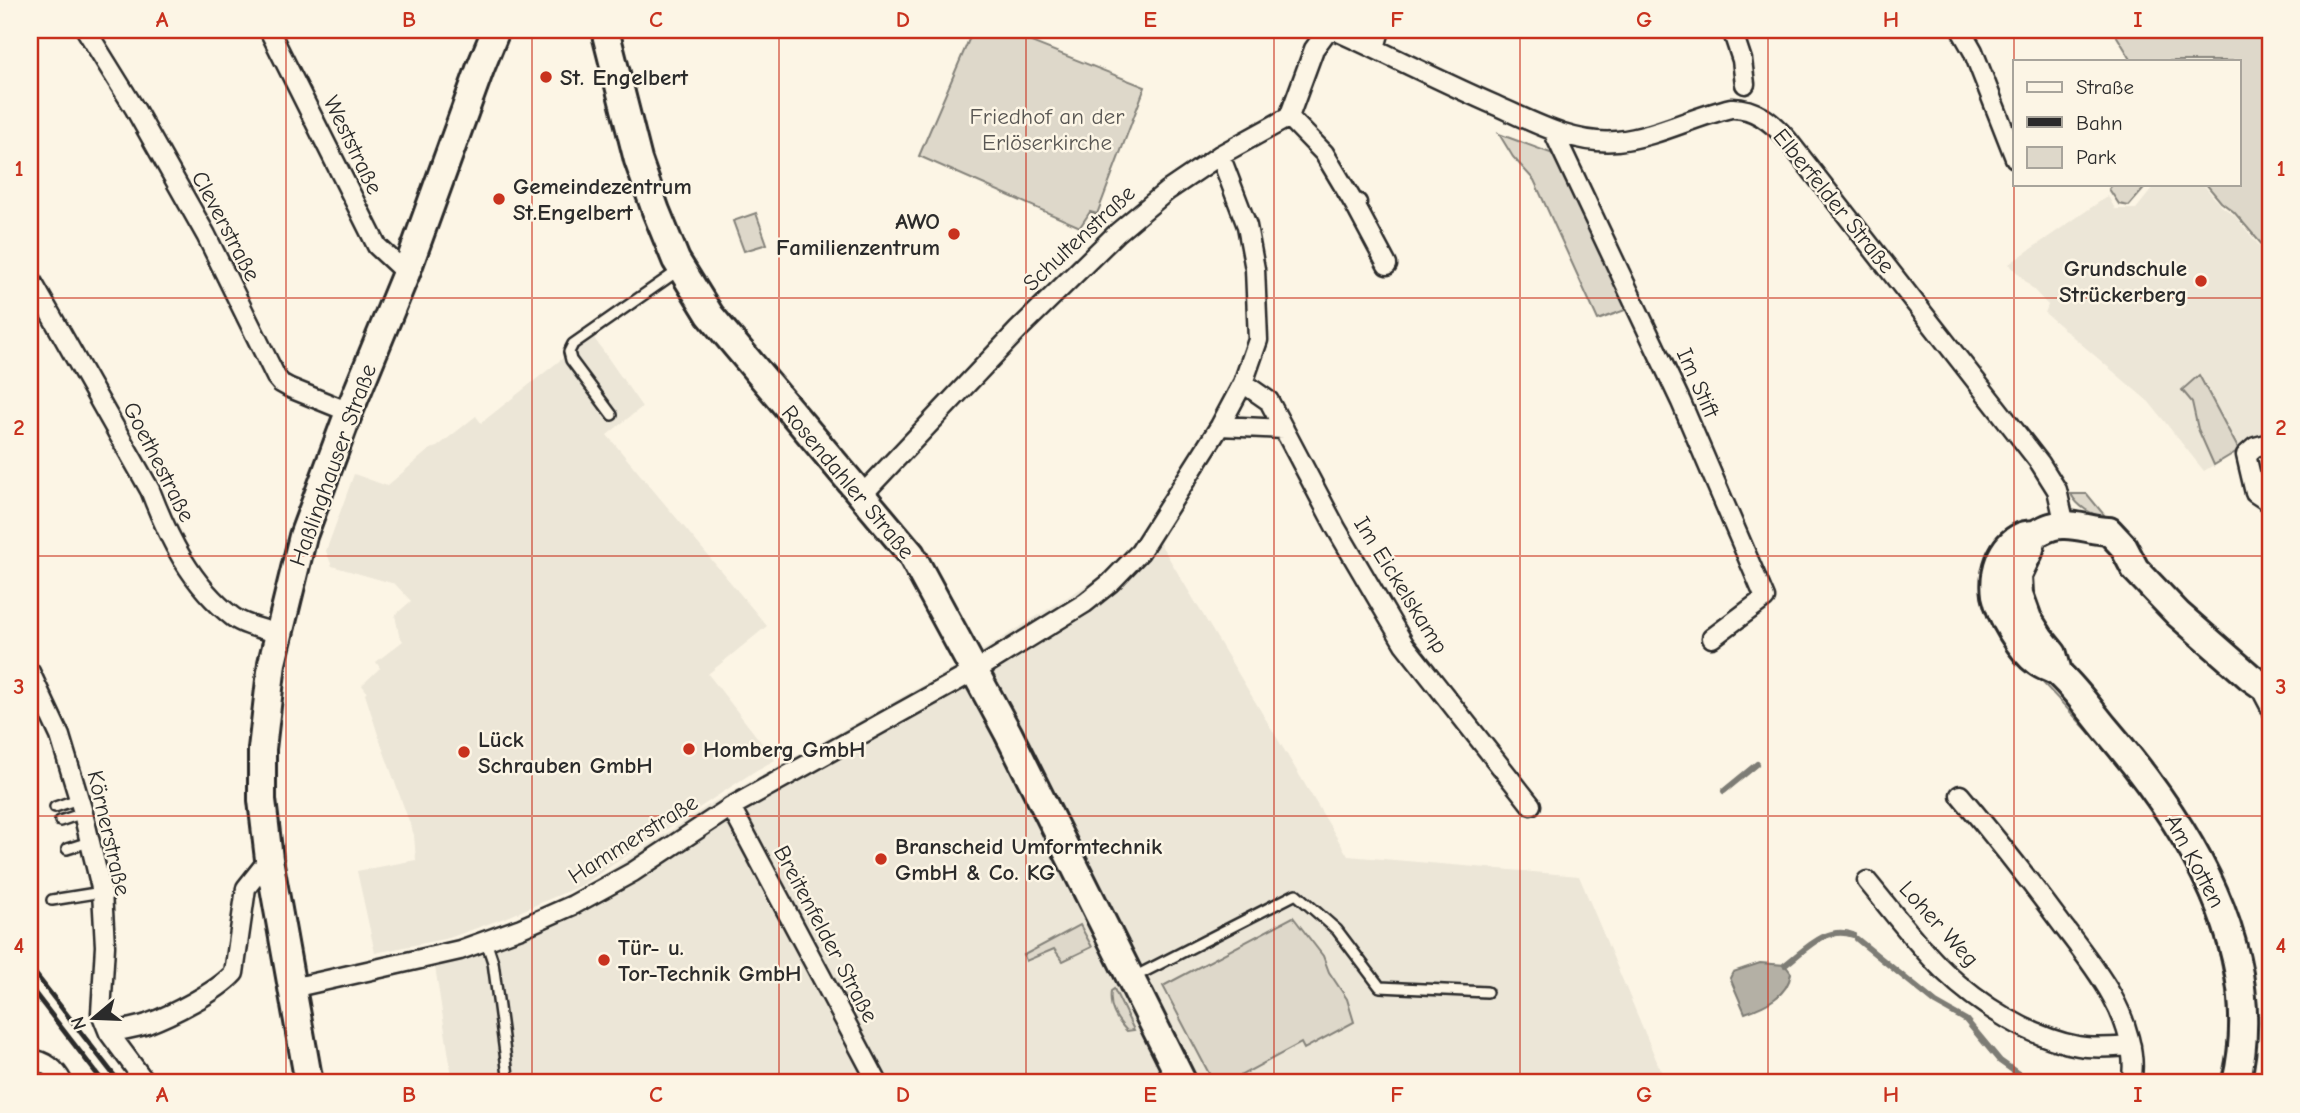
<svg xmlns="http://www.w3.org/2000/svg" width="2300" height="1113" font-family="'Comic Neue',sans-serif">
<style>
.built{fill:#ece6d7}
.green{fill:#ded8ca;stroke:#84827a;stroke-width:2}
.water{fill:#b4b0a5;stroke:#7d7b74;stroke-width:2}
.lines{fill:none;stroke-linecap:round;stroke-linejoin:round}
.stream{stroke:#7d7b74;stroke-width:6}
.service-casing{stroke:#2b2b2b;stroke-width:14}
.minor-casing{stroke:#2b2b2b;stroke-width:23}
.secondary-casing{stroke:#2b2b2b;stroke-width:32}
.service{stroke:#fcf5e5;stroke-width:9}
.minor{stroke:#fcf5e5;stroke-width:18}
.secondary{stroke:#fcf5e5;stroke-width:26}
.rail{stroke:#2b2b2b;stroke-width:5}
.grid{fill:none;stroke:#c8321e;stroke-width:2;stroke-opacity:0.55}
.poi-dot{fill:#c8321e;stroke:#fcf5e5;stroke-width:2.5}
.labels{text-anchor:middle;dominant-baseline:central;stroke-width:5;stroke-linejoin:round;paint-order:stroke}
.poi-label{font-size:23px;font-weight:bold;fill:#2b2b2b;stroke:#fcf5e5;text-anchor:start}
.park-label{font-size:23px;fill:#585653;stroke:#fcf5e5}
.street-label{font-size:23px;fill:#2b2b2b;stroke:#fcf5e5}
.neatline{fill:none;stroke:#c8321e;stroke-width:2.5}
.grid-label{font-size:23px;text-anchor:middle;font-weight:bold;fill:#c8321e}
</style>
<rect width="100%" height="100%" fill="#fcf5e5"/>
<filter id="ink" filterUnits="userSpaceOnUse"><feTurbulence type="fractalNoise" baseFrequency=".0143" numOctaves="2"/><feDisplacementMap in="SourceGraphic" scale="14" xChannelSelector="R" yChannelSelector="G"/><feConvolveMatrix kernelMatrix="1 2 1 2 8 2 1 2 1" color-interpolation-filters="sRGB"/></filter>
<g filter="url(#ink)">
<path class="built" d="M2156,184H2175L2181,187L2190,184H2203L2220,205L2234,215L2262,249L2270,291V433H2266L2204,471L2149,402L2045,313L2048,305L2009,264L2108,196L2115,209H2136Z
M592,335L642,407L607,435L767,626L708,674L775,760L755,771L582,885L510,916L449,938L375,953L357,871L416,860L414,835L380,741L365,694L367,692L362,685L380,668L376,662L403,641L399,635L395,615L411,601L395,584L332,566L326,551L354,474L387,486L430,449L437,447L476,416L481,423Z
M1158,540L1348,856L1579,876L1666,1083H453L432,947L534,912L573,895L712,803L963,663Z"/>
<path class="green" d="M973,30H1001L1145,87L1097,214L1090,212L1080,227L919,156Z
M2113,30H2270V282L2264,247L2234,212L2221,202L2206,184H2239V61H2132Z
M1499,134L1556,155L1628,309L1598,320L1534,180L1513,157Z
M2113,184H2148L2129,206L2119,204L2109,189Z
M756,213L767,244L744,251L733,221Z
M2199,375L2239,450L2214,465L2198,429L2192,402L2182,390Z
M2071,494H2087L2105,516C2092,516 2077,506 2071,494Z
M2026,660L2098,735L2165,823L2215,921L2233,1008L2224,1083H2219C2231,1049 2230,1013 2224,978C2203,849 2110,753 2023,662Z
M1293,917L1323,956L1329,972L1347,999L1354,1022L1304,1049L1301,1043L1227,1083H1214L1163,986Z
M1080,925L1092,947L1063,961L1054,949L1026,961L1024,955Z
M1114,989L1134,1030L1127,1031C1115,1018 1109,1008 1111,991Z"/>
<path class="water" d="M1760,963L1785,965L1791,973C1788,996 1765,1006 1745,1013L1730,978L1733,972Z"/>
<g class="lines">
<path class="stream" d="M1724,791L1757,764
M1857,939L1936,1003L1966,1020L2000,1061L2031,1083
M1785,965C1805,950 1826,925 1853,935"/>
<g class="service-casing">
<path id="service" d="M612,415L571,360L569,352L573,344L679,270
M2260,697L2270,716
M55,807L78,799
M60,821L83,813
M67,849L89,842
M52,900L102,892
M486,941L493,962L509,1083
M1132,978L1296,894L1337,930L1380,987L1487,992"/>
</g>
<g class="minor-casing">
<path id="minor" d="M86,30L135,109L206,235L276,377L281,383L290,388L349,412
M269,30L377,246L406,273
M1334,30C1388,54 1440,81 1495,105C1533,122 1574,145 1617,141C1657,137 1692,117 1731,108C1754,107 1772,122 1787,139L2040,463L2057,490L2065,525
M1732,30L1742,60L1745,84
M1961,30L1973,51L2015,158
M1375,48L1380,30
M1289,117L1324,153L1355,205L1357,203
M1553,131L1681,402L1765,598L1712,638
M1355,205L1387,265
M30,278L150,490C168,537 191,585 233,617C245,626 264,629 279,634
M1243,383L1269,401L1336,528L1404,644L1531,805
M1220,426L1284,429
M2270,443L2255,447L2246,455L2255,493L2270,503
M861,496L1018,330L1117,233L1167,191L1220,155L1289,117L1314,49L1328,30
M30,672L60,736L82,809L102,892L105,946L101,1013L109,1033L146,1083
M1960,795C1996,838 2030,881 2063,926C2080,948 2098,971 2112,996C2126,1021 2137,1055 2131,1083
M731,807L878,1083
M1867,881C1892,911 1916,944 1944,971C1978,1004 2031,1038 2078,1046C2095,1049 2114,1047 2131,1046
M292,988L460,950L521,928L573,905L633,872L731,807L975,671L1085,603L1110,583L1140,552L1220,426L1243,383L1258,340L1255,269L1247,226L1220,155
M109,1033C121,1030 135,1028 147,1024C171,1015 217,992 234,973L246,888L269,859
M30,1059C46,1061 56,1069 63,1083"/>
</g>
<g class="secondary-casing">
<path id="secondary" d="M605,30L638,160L656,211L676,260L710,315L911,554L1008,733L1183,1083
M2034,534L2029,552L2018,575L2019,594L2028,619L2040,638L2053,654L2058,672
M309,1083L269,859L262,800V749L272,663L303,536L349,412L406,273L480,69L496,30
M2236,1083C2268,950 2188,825 2105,728C2091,711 2077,691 2060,675C2054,669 2045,668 2037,662C2021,651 2000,615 1996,595C1993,573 2000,546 2022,536C2027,534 2032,535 2037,533C2046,529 2052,525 2062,525C2078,524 2093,531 2109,531L2123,546L2135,569L2178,614L2250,677L2270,691"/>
</g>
<use href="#service" class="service"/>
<use href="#minor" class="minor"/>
<use href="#secondary" class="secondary"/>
<path class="rail" d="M30,967L120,1083
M30,987L104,1083"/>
</g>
</g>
<path class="grid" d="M286,30V1083M532,30V1083M779,30V1083M1026,30V1083M1274,30V1083M1520,30V1083M1768,30V1083M2014,30V1083M30,298H2270M30,556H2270M30,816H2270"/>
<g class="poi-dot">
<circle cx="546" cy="77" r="7"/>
<circle cx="499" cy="199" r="7"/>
<circle cx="954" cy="234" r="7"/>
<circle cx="2201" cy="281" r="7"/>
<circle cx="689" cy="749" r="7"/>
<circle cx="464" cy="752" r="7"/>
<circle cx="881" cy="859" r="7"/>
<circle cx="604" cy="960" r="7"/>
</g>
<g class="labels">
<g class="poi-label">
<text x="560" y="77">St. Engelbert</text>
<text x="513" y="186">Gemeindezentrum<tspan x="513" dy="26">St.Engelbert</tspan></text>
<text x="940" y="221" text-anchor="end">AWO<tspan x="940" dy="26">Familienzentrum</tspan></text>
<text x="2187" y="268" text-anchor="end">Grundschule<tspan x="2187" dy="26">Strückerberg</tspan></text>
<text x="478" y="739">Lück<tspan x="478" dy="26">Schrauben GmbH</tspan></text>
<text x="703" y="749">Homberg GmbH</text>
<text x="895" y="846">Branscheid Umformtechnik<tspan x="895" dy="26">GmbH &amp; Co. KG</tspan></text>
<text x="618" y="947">Tür- u.<tspan x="618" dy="26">Tor-Technik GmbH</tspan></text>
</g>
<g class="park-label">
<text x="1047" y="116">Friedhof an der<tspan x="1047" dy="26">Erlöserkirche</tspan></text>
</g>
<g class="street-label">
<text transform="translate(353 145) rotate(64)">Weststraße</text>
<text transform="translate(1834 201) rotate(51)">Elberfelder Straße</text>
<text transform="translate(226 226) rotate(62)">Cleverstraße</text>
<text transform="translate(1079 238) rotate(-43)">Schultenstraße</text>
<text transform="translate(1698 383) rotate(66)">Im Stift</text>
<text transform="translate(159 462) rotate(63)">Goethestraße</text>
<text transform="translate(333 465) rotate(-70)">Haßlinghauser Straße</text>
<text transform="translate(848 482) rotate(50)">Rosendahler Straße</text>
<text transform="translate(1401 585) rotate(58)">Im Eickelskamp</text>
<text transform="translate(109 833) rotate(77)">Körnerstraße</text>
<text transform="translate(633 839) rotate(-32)">Hammerstraße</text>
<text transform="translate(2195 861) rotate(62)">Am Kotten</text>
<text transform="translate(1939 924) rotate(48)">Loher Weg</text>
<text transform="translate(826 934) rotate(62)">Breitenfelder Straße</text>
</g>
</g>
<rect width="2300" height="1113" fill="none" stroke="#fcf5e5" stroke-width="77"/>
<rect x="2013" y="60" width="228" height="126" fill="#fcf5e5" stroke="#a8a49b" stroke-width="2"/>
<rect x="2027" y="82" width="35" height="10" fill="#fcf5e5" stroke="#a8a49b" stroke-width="2"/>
<text x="2076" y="94" font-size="21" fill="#2b2b2b">Straße</text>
<rect x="2027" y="117" width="35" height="10" fill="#2b2b2b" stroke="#a8a49b" stroke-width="2"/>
<text x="2076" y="130" font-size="21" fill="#2b2b2b">Bahn</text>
<rect x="2027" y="147" width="35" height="21" fill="#ded8ca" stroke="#a8a49b" stroke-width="2"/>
<text x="2076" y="164" font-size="21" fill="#2b2b2b">Park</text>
<g transform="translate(94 1018) rotate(251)" stroke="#fcf5e5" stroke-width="5" paint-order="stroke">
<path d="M0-5L12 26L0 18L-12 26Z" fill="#2b2b2b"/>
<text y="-10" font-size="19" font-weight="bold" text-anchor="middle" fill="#2b2b2b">N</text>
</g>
<rect x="38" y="38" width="2224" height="1036" class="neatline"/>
<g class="grid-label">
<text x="162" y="27">A</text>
<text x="409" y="27">B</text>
<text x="656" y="27">C</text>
<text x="903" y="27">D</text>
<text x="1150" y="27">E</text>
<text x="1397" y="27">F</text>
<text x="1644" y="27">G</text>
<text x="1891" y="27">H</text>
<text x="2138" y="27">I</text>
<text x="19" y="176">1</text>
<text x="2281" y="176">1</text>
<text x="19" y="435">2</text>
<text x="2281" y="435">2</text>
<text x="19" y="694">3</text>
<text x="2281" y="694">3</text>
<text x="19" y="953">4</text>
<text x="2281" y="953">4</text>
<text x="162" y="1102">A</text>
<text x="409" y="1102">B</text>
<text x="656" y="1102">C</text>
<text x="903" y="1102">D</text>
<text x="1150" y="1102">E</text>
<text x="1397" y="1102">F</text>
<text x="1644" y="1102">G</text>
<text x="1891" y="1102">H</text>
<text x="2138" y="1102">I</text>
</g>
</svg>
